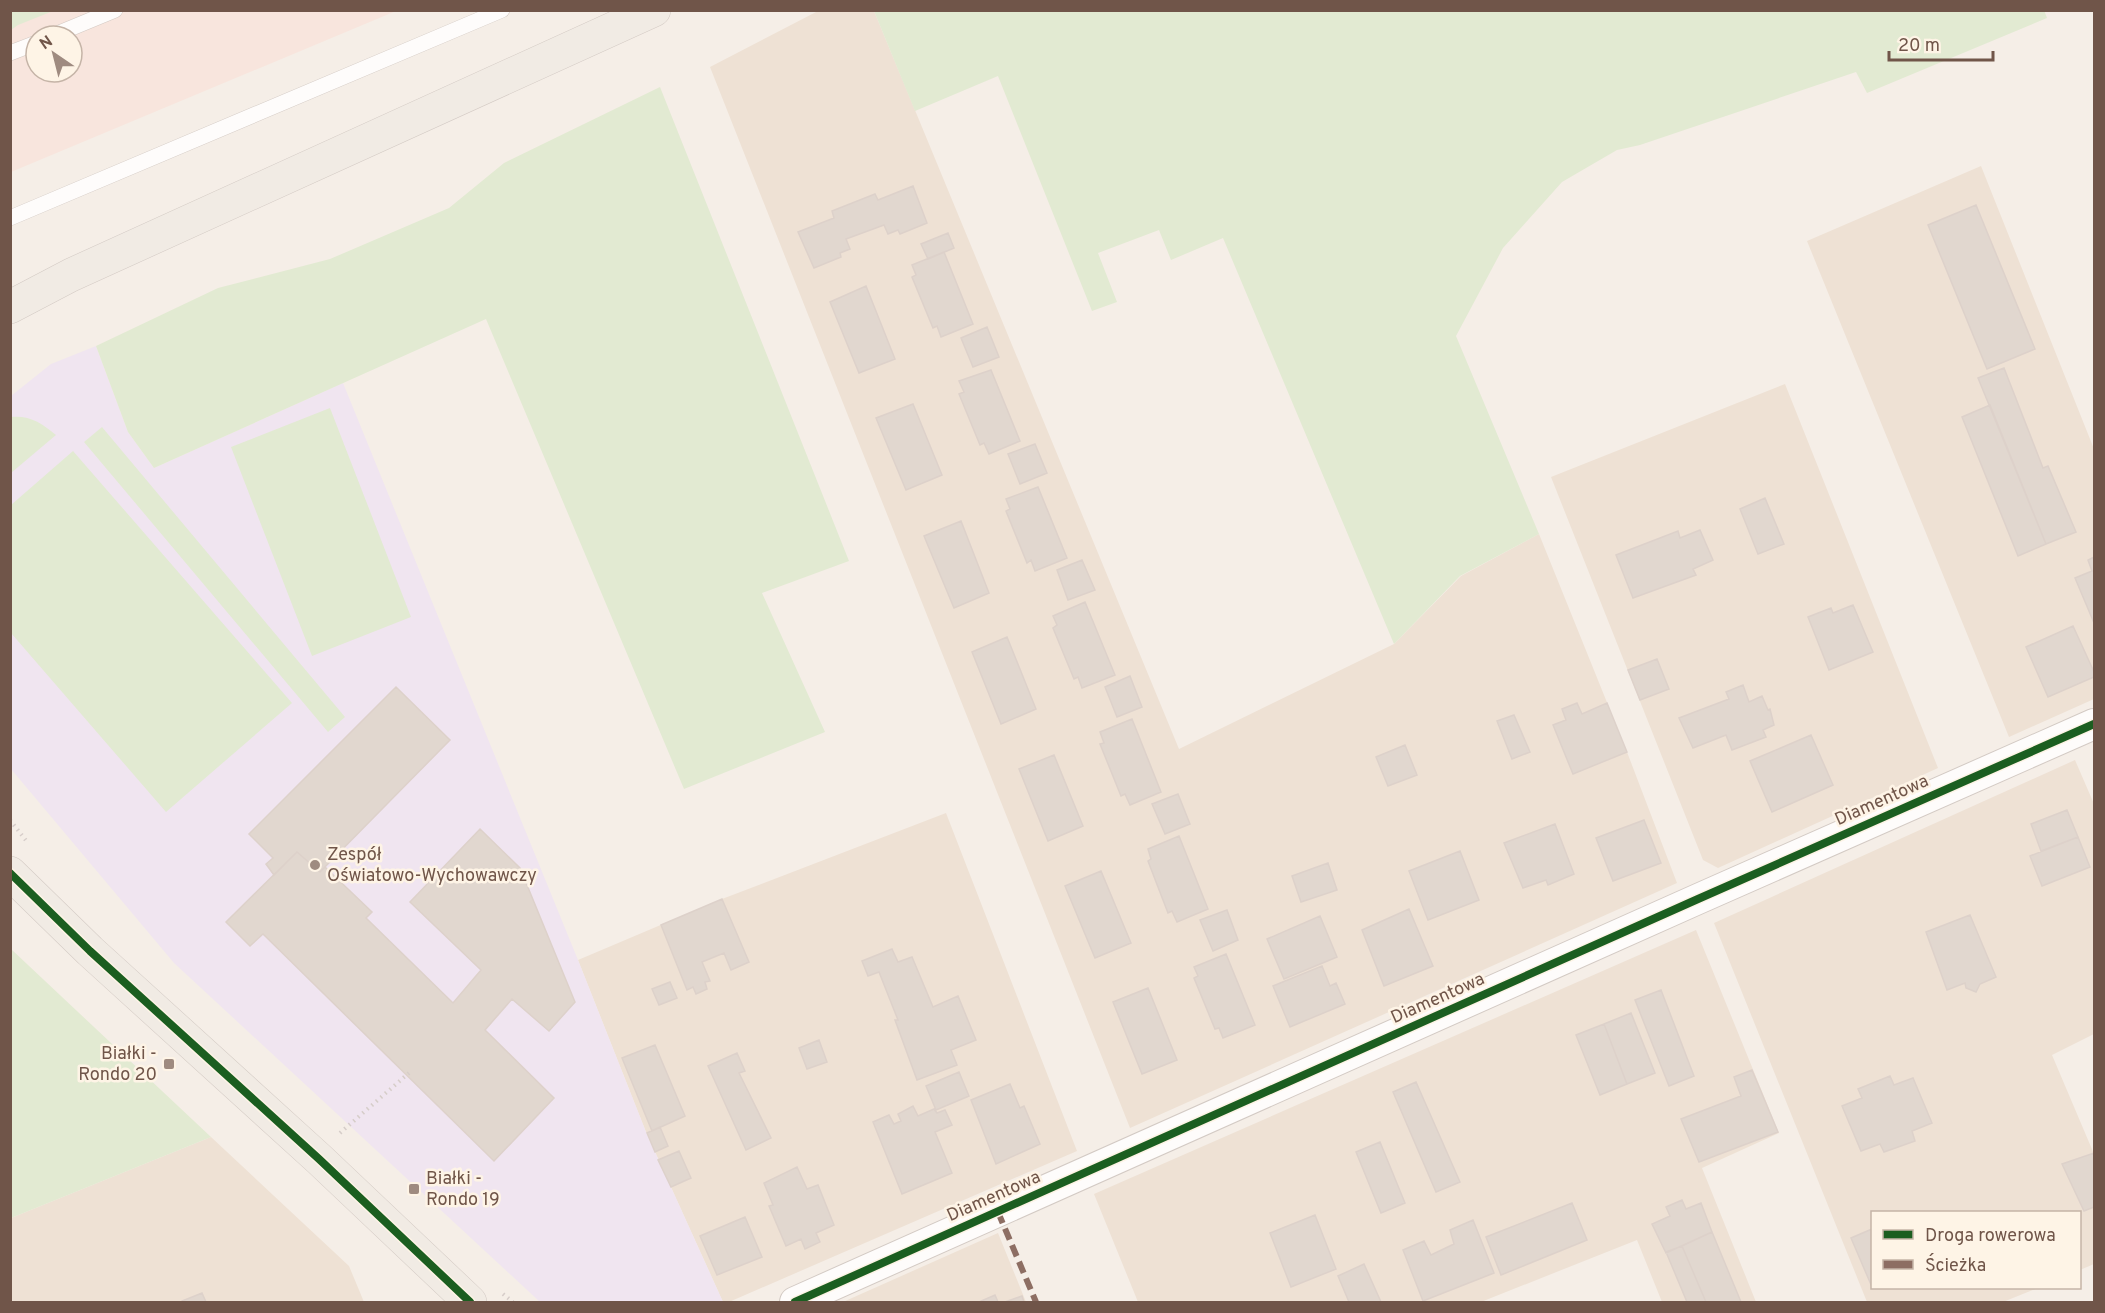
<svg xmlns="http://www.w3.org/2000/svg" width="2105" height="1313" font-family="Overpass,sans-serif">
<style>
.residential{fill:#eee1d4}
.commercial{fill:#f8e5dd;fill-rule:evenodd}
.education{fill:#f0e5f0}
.green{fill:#e2ead2}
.building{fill:#e1d7cf;stroke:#ddd1ca;stroke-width:1.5}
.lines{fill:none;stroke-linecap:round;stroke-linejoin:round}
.service-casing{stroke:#d3cac4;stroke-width:16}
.minor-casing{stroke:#d3cac4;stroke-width:32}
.primary-casing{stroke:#d3cac4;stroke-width:34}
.path{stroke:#d6cdc9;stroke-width:4;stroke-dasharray:1.5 4.5;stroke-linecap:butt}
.service{stroke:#fefcfb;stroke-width:15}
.minor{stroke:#fefcfb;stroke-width:30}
.primary{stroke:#f1ebe4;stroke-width:33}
.quiet{stroke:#8d6e63;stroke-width:6;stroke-dasharray:12 6;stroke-linecap:butt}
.cycleway-casing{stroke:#fef4e6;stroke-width:11}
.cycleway{stroke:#1b5e20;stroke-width:8}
.poi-dot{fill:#9f8b80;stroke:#fef4e6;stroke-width:2}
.labels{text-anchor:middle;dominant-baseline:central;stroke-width:5;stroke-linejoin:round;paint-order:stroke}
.street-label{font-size:18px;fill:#705549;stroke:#fef4e6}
.poi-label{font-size:18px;fill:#705549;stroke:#fef4e6;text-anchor:start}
</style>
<rect width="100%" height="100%" fill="#f5eee7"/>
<path class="residential" d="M818,11H874L1179,749L1394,644L1461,576L1539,534L1627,752L1677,883L1130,1128L710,67Z
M1981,166L2094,449V699L2009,737L1807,241Z
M1785,384L1938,768L1718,868L1703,860L1551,477Z
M2075,760L2094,804V1034L2052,1055L2094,1154V1264L2080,1270V1212H1872V1288H2038L2003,1302H1867L1714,923Z
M946,813L1077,1151L729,1302H723L646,1132L578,960L722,899Z
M1696,930L1779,1133L1702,1168L1756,1302H1662L1637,1240L1481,1302H1138L1094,1194Z
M211,1137L349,1266L364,1302H11V1218Z
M998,1233L1026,1302H843Z"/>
<path class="commercial" d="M11,11H396L11,172ZM36,36H72V72H36Z"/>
<path class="education" d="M96,346L128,432L154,468L343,383L578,960L646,1132L723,1302H540L174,963L11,769V396L51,364Z"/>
<path class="green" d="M11,10H53V11L18,25L11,30Z
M2044,10L2047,18L1867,93L1856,72L1640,145L1617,150L1562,182L1503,248L1456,336L1539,534L1460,576L1394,644L1223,238L1171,260L1159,230L1098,253L1117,302L1092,311L998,76L915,111L874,11Z
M660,87L849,561L762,593L825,732L684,789L486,319L154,468L128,432L96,346L218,288L330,259L449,208L504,163Z
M330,408L411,617L312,656L231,447Z
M11,417C29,415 42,423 56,435L11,473Z
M102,427L345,717L328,732L84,442Z
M73,451L292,703L166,812L11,633V505Z
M11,949L211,1137L11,1218Z"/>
<path class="building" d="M913,186L927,223L900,234L898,230L888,234L884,225L846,239L850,249L840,253L841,257L814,268L798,232L834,218L832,211L875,194L878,200Z
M1976,205L2035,349L1987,369L1928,225Z
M948,233L954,248L928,259L921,244Z
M944,252L973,324L941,337L937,326L933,328L912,277L916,275L912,265Z
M866,286L895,359L859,373L830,302Z
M987,327L999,357L973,367L961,338Z
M2004,368L2043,468L2048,466L2076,532L2046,544L1978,378Z
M991,370L1020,441L989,454L984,443L980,445L959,394L964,392L959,381Z
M913,404L942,475L906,490L876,418Z
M1990,405L2046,544L2018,556L1962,417Z
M1035,444L1047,473L1020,484L1008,454Z
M1038,487L1067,558L1035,571L1031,560L1027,563L1006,511L1010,509L1006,499Z
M1765,498L1784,544L1758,554L1740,509Z
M961,521L989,593L954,608L924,536Z
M1700,530L1713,560L1693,569L1696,575L1633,598L1616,555L1678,531L1680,538Z
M2094,557V623L2075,578L2092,571L2088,560Z
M1082,560L1095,590L1068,600L1057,570Z
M1085,602L1115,675L1082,688L1078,677L1074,679L1053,628L1057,625L1053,616Z
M1853,605L1873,652L1829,670L1808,617L1831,608L1833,613Z
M2073,626L2094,672V677L2048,697L2026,647Z
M1007,637L1036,709L1001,724L972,652Z
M1657,659L1669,689L1640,700L1628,670Z
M1130,676L1142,707L1117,717L1105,687Z
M1743,685L1749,702L1762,696L1768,710L1770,709L1774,725L1763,730L1766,737L1732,750L1726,735L1693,748L1679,718L1729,699L1726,692Z
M396,687L450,740L320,872L297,852L274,875L266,864L273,858L249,834Z
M1577,703L1582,714L1607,703L1627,752L1573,774L1553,725L1566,720L1562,709Z
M1514,715L1530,752L1512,759L1497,721Z
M1132,719L1161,792L1130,805L1125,794L1121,796L1100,744L1104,743L1100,732Z
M1811,735L1833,785L1772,812L1750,761Z
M1405,745L1417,775L1388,786L1376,757Z
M1054,755L1083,826L1048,841L1019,769Z
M1178,794L1190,824L1165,834L1152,804Z
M2067,810L2078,837L2041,851L2031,824Z
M1644,820L1661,863L1613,881L1596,838Z
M1555,824L1574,874L1548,885L1546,880L1523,888L1504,843Z
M480,829L520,868L575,1002L549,1031L512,999L485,1030L554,1098L494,1161L263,934L250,946L226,922L297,852L320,872L325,867L372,912L366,918L453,1003L481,970L410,902Z
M1179,836L1208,909L1177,922L1172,911L1168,913L1148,861L1151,859L1148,849Z
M2078,837L2090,867L2042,886L2030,856Z
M1460,851L1479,900L1428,920L1409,871Z
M1328,863L1337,890L1301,902L1292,876Z
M1101,871L1131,943L1095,958L1065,886Z
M722,899L749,962L731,970L724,953L702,962L710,981L705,982L707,989L696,994L693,987L687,990L661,925Z
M1409,909L1433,966L1384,986L1362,930Z
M1227,910L1238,940L1213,951L1200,920Z
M1970,915L1996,977L1980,984L1976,992L1966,988L1965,983L1947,990L1926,932Z
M1320,916L1337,957L1284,979L1267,939Z
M892,949L898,962L912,957L933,1007L958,996L976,1040L951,1050L957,1065L917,1080L895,1020H898L879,972L868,976L862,961Z
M1226,954L1255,1025L1223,1038L1219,1028L1215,1029L1194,978L1198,976L1194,967Z
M1322,966L1330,986L1336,983L1345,1004L1290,1027L1273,986Z
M670,982L677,998L659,1005L652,989Z
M1148,988L1177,1060L1142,1074L1113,1002Z
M1661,990L1694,1076L1669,1086L1635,1000Z
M1631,1013L1655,1073L1627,1084L1604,1024Z
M1604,1024L1627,1084L1600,1095L1576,1035Z
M819,1040L827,1062L807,1069L799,1048Z
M655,1045L685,1116L652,1131L622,1058Z
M737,1053L745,1071L739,1073L771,1138L746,1150L708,1066Z
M1752,1070L1778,1132L1699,1162L1681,1119L1741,1096L1734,1077Z
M959,1072L969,1096L936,1110L926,1086Z
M1890,1076L1894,1085L1913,1078L1932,1123L1912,1131L1915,1141L1884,1152L1880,1144L1861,1151L1842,1106L1862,1098L1858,1089Z
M1416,1082L1460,1182L1436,1192L1393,1092Z
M1010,1084L1020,1108L1024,1106L1040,1144L996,1164L971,1100Z
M913,1106L918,1116L934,1109L937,1113L945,1110L952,1125L935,1132L952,1173L902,1194L873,1122L889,1115L894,1124L901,1121L898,1114Z
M660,1127L668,1146L655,1152L647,1133Z
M1380,1142L1405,1203L1381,1213L1356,1152Z
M679,1151L691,1178L671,1187L658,1160Z
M2094,1153V1207L2084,1211L2062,1164Z
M797,1167L807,1189L818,1185L834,1225L816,1233L820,1242L805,1249L801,1239L786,1246L769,1206L773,1205L764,1183Z
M1682,1200L1686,1209L1701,1203L1712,1232L1666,1253L1652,1224L1670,1216L1666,1207Z
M1572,1203L1587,1240L1501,1275L1486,1237Z
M1315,1215L1336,1269L1291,1287L1270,1233Z
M745,1217L762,1257L717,1275L700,1236Z
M1473,1220L1494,1273L1423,1301L1403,1250L1424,1241L1431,1255L1454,1244L1450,1230Z
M1872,1229V1287L1851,1238Z
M1712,1232L1741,1302H1706L1682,1246Z
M1682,1246L1706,1302H1687L1666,1252Z
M1364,1264L1381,1302H1349L1338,1276Z
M202,1293L206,1302H182V1301Z
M995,1295L998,1302H979Z
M1022,1296L1024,1302H1005Z"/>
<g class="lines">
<g class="service-casing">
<path id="service" d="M52,36L115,10
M10,53L36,43
M10,218L502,10"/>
</g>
<g class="minor-casing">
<path id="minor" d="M795,1302L1698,899L2094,724"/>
</g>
<g class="primary-casing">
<path id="primary" d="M10,307L71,275L654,10
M10,873L90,951L319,1159L470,1302"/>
</g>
<path class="path" d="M10,820L28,843
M340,1133L410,1072
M503,1294L513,1302"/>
<use href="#service" class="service"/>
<use href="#minor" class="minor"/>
<use href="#primary" class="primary"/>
<path class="quiet" d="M998,1212L1036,1302"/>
<g class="cycleway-casing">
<path id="cycleway" d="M10,873L90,951L319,1159L470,1302
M795,1302L1698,899L2094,724"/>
</g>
<use href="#cycleway" class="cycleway"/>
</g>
<g class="poi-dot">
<circle cx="315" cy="865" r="6"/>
<rect x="163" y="1058" width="12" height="12" rx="3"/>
<rect x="408" y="1183" width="12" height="12" rx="3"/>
</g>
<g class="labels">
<g class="street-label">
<text transform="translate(1882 801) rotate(-24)">Diamentowa</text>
<text transform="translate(1438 999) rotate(-24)">Diamentowa</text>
<text transform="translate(994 1197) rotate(-24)">Diamentowa</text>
</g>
<g class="poi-label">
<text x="327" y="855">Zespół<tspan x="327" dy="21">Oświatowo-Wychowawczy</tspan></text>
<text x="157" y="1054" text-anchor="end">Białki -<tspan x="157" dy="21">Rondo 20</tspan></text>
<text x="426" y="1179">Białki -<tspan x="426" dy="21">Rondo 19</tspan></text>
</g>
</g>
<rect width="2105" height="1313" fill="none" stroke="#705549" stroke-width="24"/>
<rect x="1871" y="1211" width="210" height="78" fill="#fef4e6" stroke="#c5b4a7" stroke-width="1.5"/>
<rect x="1883" y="1230" width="30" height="9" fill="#1b5e20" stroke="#c5b4a7" stroke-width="1.5"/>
<text x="1925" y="1241" font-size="18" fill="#705549">Droga rowerowa</text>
<rect x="1883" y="1260" width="30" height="9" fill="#8d6e63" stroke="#c5b4a7" stroke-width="1.5"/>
<text x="1925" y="1271" font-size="18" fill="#705549">Ścieżka</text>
<g transform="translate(54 54) rotate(325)"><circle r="28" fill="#fef4e6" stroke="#c5b4a7" stroke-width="1.5"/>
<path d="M0-4.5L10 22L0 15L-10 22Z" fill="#9f8b80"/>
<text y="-9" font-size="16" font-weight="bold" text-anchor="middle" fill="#705549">N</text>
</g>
<path d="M1889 51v9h104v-9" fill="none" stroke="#705549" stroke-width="3"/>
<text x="1898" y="51" font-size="18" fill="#705549" stroke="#fef4e6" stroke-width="4.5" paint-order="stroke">20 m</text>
</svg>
